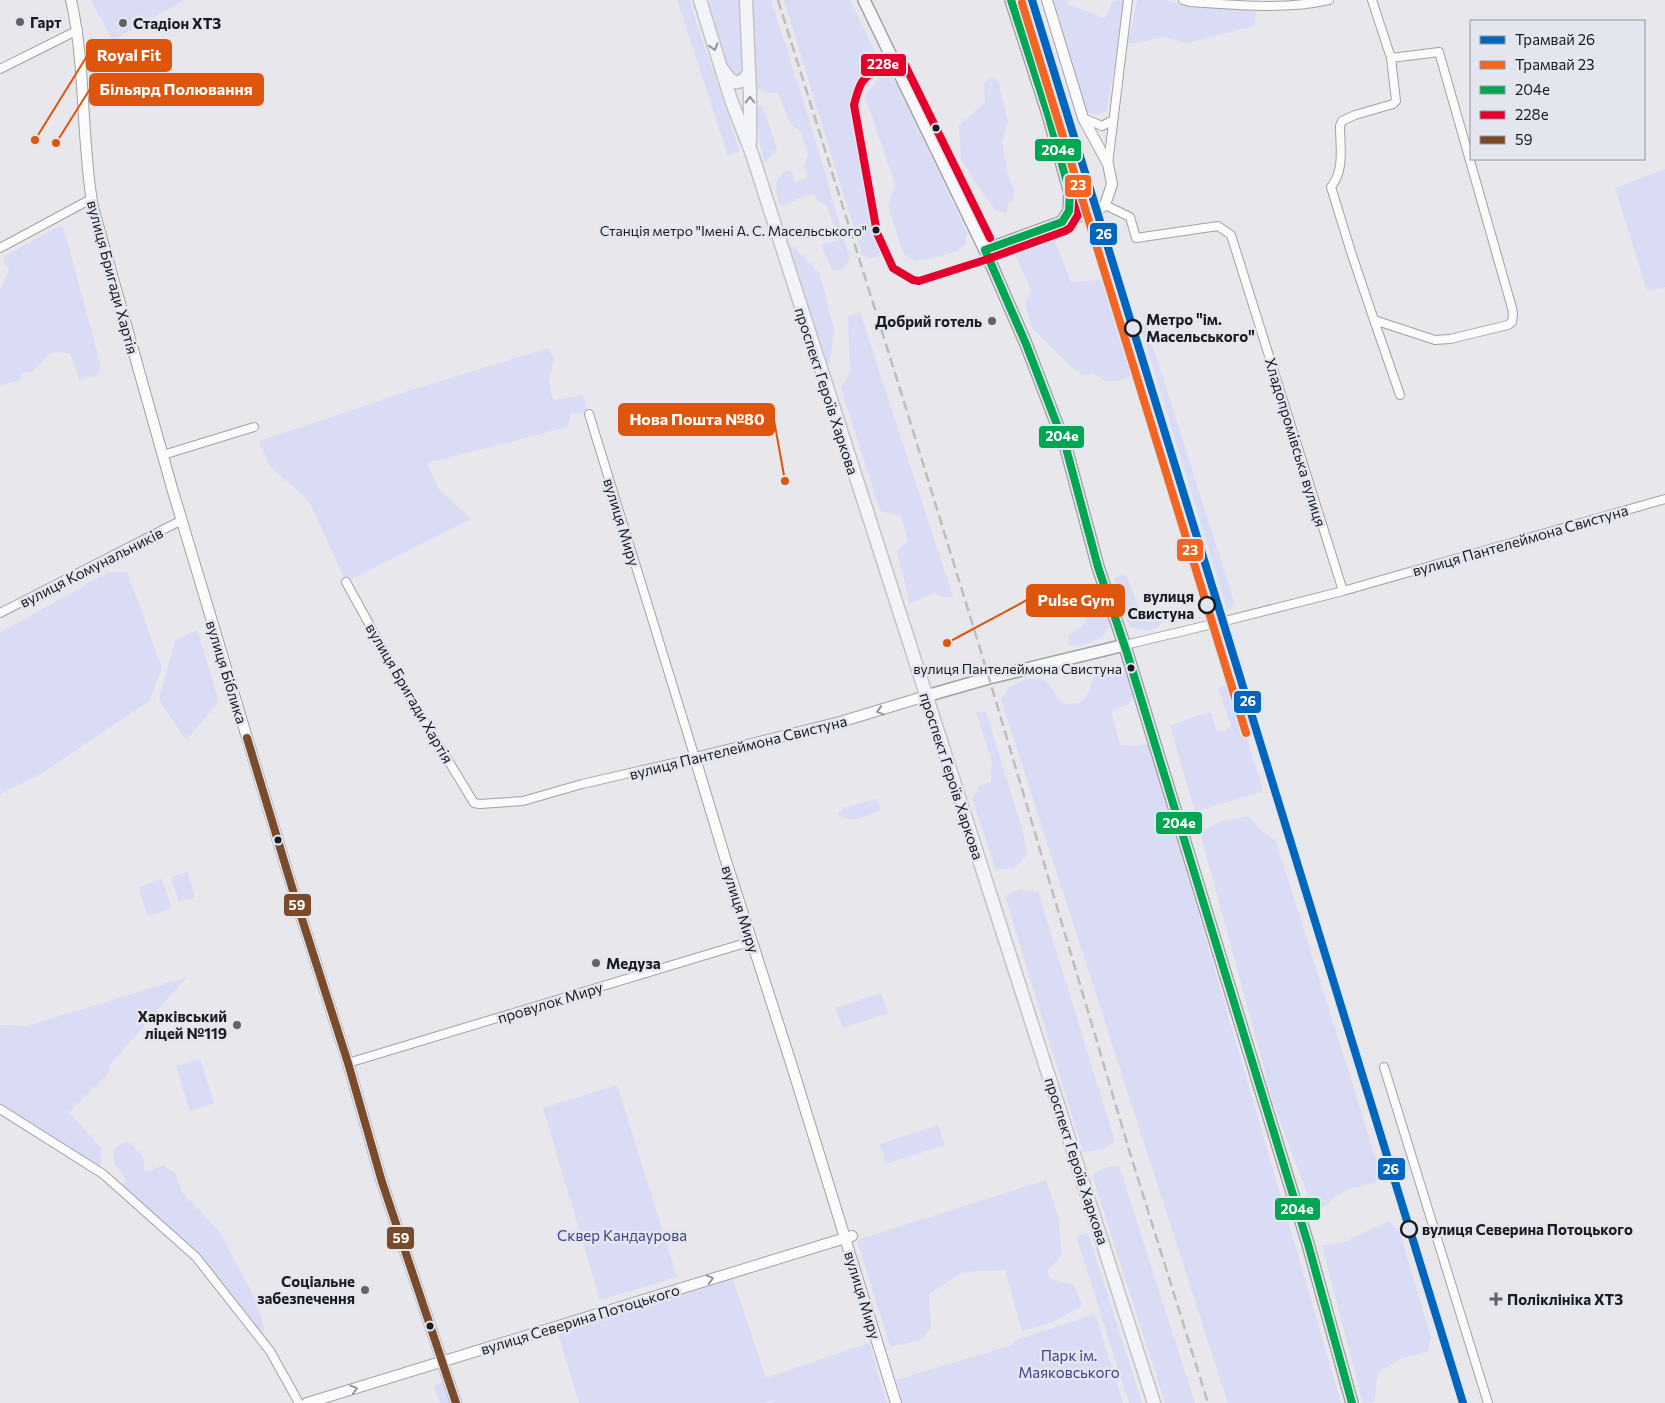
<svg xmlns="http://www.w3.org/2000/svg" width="1665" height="1403" font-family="Commissioner,sans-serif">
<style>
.green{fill:#d9dcf4}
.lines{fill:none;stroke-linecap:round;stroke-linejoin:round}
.minor-casing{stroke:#a2a2a6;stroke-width:10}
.tertiary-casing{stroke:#a2a2a6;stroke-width:12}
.secondary-casing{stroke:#a2a2a6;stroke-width:14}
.primary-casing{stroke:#c4c4c7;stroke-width:15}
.minor{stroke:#fbfbfc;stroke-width:8}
.tertiary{stroke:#fbfbfc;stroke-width:10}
.secondary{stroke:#f7f8fa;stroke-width:11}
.primary{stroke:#f3f4f8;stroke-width:12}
.rail{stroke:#bebebf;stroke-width:2.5;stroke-dasharray:10 5;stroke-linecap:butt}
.bus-1-casing{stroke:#e4e6ef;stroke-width:11}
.bus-2-casing{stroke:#e4e6ef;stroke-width:11}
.bus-3-casing{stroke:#e4e6ef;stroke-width:11}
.bus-1{stroke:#00a651;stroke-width:8}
.bus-2{stroke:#e4002b;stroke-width:8}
.bus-3{stroke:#7a4b2a;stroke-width:8}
.tram-1-casing{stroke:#e4e6ef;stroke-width:11}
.tram-2-casing{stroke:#e4e6ef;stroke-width:11}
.tram-1{stroke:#0065bd;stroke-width:8}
.tram-2{stroke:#f26522;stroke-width:8}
.oneway{stroke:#929397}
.oneway2{stroke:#979799}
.poi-dot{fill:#636367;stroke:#e4e6ef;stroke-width:2}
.bus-dot{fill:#1c1c20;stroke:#e4e6ef;stroke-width:2}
.stop-dot{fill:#e4e6ef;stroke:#1c1c20;stroke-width:2.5}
.labels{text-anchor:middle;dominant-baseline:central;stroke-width:5;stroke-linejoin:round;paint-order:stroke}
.bus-label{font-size:14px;fill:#1c1c20;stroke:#e4e6ef;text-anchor:end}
.poi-label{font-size:15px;font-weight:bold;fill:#1c1c20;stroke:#e4e6ef;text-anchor:start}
.street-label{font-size:15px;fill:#1c1c20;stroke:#e4e6ef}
.stop-label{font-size:15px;font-weight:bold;fill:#1c1c20;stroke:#e4e6ef;text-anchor:start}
.park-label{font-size:15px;fill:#40438b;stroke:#e4e6ef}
.leader{fill:none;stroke:#de560d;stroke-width:2}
.callout-dot{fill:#de560d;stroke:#e4e6ef;stroke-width:2}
.callout{fill:#de560d;stroke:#de560d;stroke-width:2}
.callout-label{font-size:16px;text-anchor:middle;font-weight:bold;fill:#fff}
.line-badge{stroke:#e4e6ef;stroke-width:2}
.badge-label{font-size:14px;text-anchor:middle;font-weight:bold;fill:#fff}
</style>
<rect width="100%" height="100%" fill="#e7e7ec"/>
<path class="green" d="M91,0H185L112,40Z
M677,0H689L740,151L728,156Z
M708,0H742L745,73L742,78L731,75Z
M750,0H771L813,132L850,260C844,267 842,272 832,270L821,245L838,240L827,205L817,201L814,193L780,206C775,191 772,175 791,170L795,182L807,177L804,165L808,155L800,130L791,125L778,93H770L755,88Z
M784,0H850L880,62L879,68L852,93L853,102L873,196L875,221L882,254C875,259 869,259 862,255Z
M1054,0H1068V4L1104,18C1116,9 1104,0 1124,0L1126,4L1106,112L1096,115L1087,112Z
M1137,0H1165L1186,6L1256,11L1255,26L1185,43L1166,37L1128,44Z
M889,74L897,85L967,233L965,244L957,251L941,256L917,261L908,258L902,250L888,205L895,184L865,96L880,77Z
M991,77L998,80L1008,122L1002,142L1008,175L1014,189V198L1008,205L1006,213L995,210L974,180L961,159L959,126L985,102L984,82Z
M762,106L777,148L765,163C759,145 756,126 757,107Z
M1665,169V287L1647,291L1615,188Z
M59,226L64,229L101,367L96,376L86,377L80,381L73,360L69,353L56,352L48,355L32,372L23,373L19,380L0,386V290L9,269L4,263L3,257Z
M1047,237L1054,239L1071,282L1102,280L1133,375C1116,381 1109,387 1094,373L1082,375L1066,362L1032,328L1025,303L1031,290L1015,254L1020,249Z
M793,246L820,274L834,330L829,369L790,247Z
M860,312L953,597H943L935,593L910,603L897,551L908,541L901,516L880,511L841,388L850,373L848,316Z
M1140,325H1146L1235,605L1227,609Z
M548,348L554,359L549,382L552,398L557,400L583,395L589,414L572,413L567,427L427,463L438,488L471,519L346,582L309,501L270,466L259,441L408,391Z
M108,572H127L162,668L149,701L39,775L0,794V633Z
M1122,574L1127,577L1143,619L1160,618L1162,623C1152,634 1141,631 1129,626L1116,590L1114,579Z
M1099,586C1106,611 1122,630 1091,642C1083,645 1075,647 1068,644V636L1086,623L1084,609L1086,608L1085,601Z
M197,630L219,702L186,740L159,700L175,640Z
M1116,669L1126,673L1133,696L1129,704L1111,711L1120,745L1135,746L1149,744L1341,1403H1228L1001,700L1007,689L1026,679L1040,678L1049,684L1061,703C1075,706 1085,703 1090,689C1092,683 1091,679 1097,675C1102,671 1110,671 1116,669Z
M1223,686L1231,687L1263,791L1195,812L1170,726L1198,715L1211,713L1216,730L1225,731L1231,726L1218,689Z
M976,712H986L1023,832L1027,855L1014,868L996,870L972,799L980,786L991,782L992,762Z
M875,799L878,801L880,809L879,811L854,820L840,816L838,813L844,808Z
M1248,816L1262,831L1276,841L1380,1172L1376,1183L1347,1189L1323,1207L1313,1209L1274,1105L1200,832L1222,821Z
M187,872L195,897L179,902L171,877Z
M162,879L172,908L148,916L138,887Z
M1021,889L1038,892L1115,1142L1101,1150L1083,1152L1005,896Z
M187,977L110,1065L109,1073L69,1112L102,1149L100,1171L0,1109V1025L27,1026Z
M881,993L888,1013L843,1028L836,1008Z
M200,1059L214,1103L190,1111L176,1066Z
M617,1085L677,1277L600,1300L543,1108Z
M938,1125L945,1145L886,1164L880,1144Z
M128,1141L144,1158V1170L149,1171L162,1165L175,1173L182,1192L219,1231L257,1302L264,1329L260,1339L196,1257L120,1188L126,1181L121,1172L115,1165L113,1150L119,1145Z
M1119,1166L1195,1403H1165L1092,1175L1106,1167Z
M1046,1180L1058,1216L1062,1255L1047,1272L1051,1279L1074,1285L1082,1306L1053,1322L1022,1331L1005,1270L963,1272L929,1294L931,1328L921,1340L890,1347L857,1240Z
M1389,1221L1400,1233L1431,1338L1428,1351L1400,1359L1378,1372L1374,1402L1363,1403L1322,1246L1346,1241Z
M1088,1233L1142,1403H1129L1076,1236Z
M733,1279L766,1378L869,1343L887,1403H773L772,1400L763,1403H579L557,1330L692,1289Z
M1095,1314L1123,1403H903L896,1380L1009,1346L1019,1339Z
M444,1382L451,1403H440L434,1386Z"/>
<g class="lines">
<g class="minor-casing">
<path id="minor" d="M1183,0L1190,2C1236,5 1284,10 1329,0
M1372,0L1391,58L1396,101L1393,104L1355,115L1342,121L1340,126C1340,146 1345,170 1331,187L1351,252L1374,320L1435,340L1450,339L1508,325L1512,322L1513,314L1512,308L1439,52L1391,58
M0,69L78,30
M1083,118L1102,126L1113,120
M1108,164L1128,0
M1105,205L1130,217L1136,238L1218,226L1231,235L1343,591
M0,248L91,199
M1374,320L1400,395
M163,455L254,427
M346,582L406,691L474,803L480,804L523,801L582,784L695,758L589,414
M0,613L182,520
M1125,645L1217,623L1343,591L1665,499
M348,1063L752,941
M1384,1067L1488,1403
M0,1109L103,1174L196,1257L270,1351L299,1403"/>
</g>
<g class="tertiary-casing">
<path id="tertiary" d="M71,0C82,48 82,97 86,146C88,168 89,190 94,211L172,488L294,894L348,1063L382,1182L456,1403
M1047,0L1083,118L1108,164L1112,184L1105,205L1096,211L1062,222
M307,1403L852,1236
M896,1403L791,1063L726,861L695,758L840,722L926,696"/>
</g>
<g class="secondary-casing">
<path id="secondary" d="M864,0L985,250L1026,344L1066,448L1098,567L1127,653L1308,1244L1352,1403
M985,250L1062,222L1069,211L1070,193L1048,114L1011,0
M926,696L989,678L1125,645"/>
</g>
<g class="primary-casing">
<path id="primary" d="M700,0L731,100L752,154L1154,1403
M746,0L750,94V142
M723,70C731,83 739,88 749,73"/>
</g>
<use href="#minor" class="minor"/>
<use href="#tertiary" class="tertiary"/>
<use href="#secondary" class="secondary"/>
<use href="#primary" class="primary"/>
<path class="rail" d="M778,0L905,405L989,678L1130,1153L1208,1403"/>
<g class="bus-1-casing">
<path id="bus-1" d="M985,250L1026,344L1066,448L1098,567L1127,653L1308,1244L1352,1403
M985,250L1062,222L1069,211L1070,193L1048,114L1011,0"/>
</g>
<g class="bus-2-casing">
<path id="bus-2" d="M990,238L904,63C891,55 870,72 862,82C858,89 856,97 854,105L877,233L893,268L913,280L919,281L988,259L1065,231L1070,228L1078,215L1080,190L1058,111L1022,0"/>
</g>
<g class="bus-3-casing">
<path id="bus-3" d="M247,738L294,894L348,1063L382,1182L456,1403"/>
</g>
<use href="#bus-1" class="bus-1"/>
<use href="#bus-2" class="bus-2"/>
<use href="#bus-3" class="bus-3"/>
<g class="tram-1-casing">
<path id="tram-1" d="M1032,0L1463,1403"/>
</g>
<g class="tram-2-casing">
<path id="tram-2" d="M1022,3L1246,733"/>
</g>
<use href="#tram-1" class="tram-1"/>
<use href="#tram-2" class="tram-2"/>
</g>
<defs><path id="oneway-chevron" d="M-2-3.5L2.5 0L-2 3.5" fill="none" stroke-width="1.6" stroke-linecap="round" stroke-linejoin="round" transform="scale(1.25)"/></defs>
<g class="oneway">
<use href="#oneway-chevron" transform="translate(714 47) rotate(73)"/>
<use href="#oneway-chevron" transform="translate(750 100) rotate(-90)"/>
</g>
<g class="oneway2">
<use href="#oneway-chevron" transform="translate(880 711) rotate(163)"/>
<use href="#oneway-chevron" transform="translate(710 1279) rotate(-15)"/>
<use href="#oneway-chevron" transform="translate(354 1389) rotate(-17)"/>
</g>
<g class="poi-dot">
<circle cx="20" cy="22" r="5"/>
<circle cx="123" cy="23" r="5"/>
<circle cx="992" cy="321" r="5"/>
<circle cx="596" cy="963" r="5"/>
<circle cx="237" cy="1025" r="5"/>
<circle cx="365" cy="1290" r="5"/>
<path d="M1493.5 1291.5h5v5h5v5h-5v5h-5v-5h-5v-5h5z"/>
</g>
<g class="bus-dot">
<circle cx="936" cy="128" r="4.5"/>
<circle cx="876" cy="230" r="4.5"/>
<circle cx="1131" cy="668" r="4.5"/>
<circle cx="278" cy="840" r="4.5"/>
<circle cx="430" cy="1326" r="4.5"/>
</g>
<g class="stop-dot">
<circle cx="1133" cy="328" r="8"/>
<circle cx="1207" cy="605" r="8"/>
<circle cx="1409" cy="1229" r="8"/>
</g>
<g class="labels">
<g class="bus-label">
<text x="867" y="230">Станція метро "Імені А. С. Масельського"</text>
<text x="1122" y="668">вулиця Пантелеймона Свистуна</text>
</g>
<g class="poi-label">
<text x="30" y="22">Гарт</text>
<text x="133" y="23">Стадіон ХТЗ</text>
<text x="982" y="321" text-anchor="end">Добрий готель</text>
<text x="606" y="963">Медуза</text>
<text x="227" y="1016" text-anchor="end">Харківський<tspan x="227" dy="17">ліцей №119</tspan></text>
<text x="355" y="1281" text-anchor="end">Соціальне<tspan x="355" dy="17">забезпечення</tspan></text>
<text x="1507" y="1299">Поліклініка ХТЗ</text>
</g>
<g class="street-label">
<text transform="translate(113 277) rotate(75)">вулиця Бригади Хартія</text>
<text transform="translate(827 391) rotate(72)">проспект Героїв Харкова</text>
<text transform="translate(1296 442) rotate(73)">Хладопромівська вулиця</text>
<text transform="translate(622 522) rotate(73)">вулиця Миру</text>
<text transform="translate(1520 540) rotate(-16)">вулиця Пантелеймона Свистуна</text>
<text transform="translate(91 567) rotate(-27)">вулиця Комунальників</text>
<text transform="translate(227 672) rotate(73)">вулиця Біблика</text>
<text transform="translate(410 693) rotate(60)">вулиця Бригади Хартія</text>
<text transform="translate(738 747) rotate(-14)">вулиця Пантелеймона Свистуна</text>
<text transform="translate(952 776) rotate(72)">проспект Героїв Харкова</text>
<text transform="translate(741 909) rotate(72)">вулиця Миру</text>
<text transform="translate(550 1002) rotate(-17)">провулок Миру</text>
<text transform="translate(1077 1161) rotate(72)">проспект Героїв Харкова</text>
<text transform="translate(863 1295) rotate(73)">вулиця Миру</text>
<text transform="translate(580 1319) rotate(-17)">вулиця Северина Потоцького</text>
</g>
<g class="stop-label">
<text x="1146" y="319">Метро "ім.<tspan x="1146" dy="17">Масельського"</tspan></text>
<text x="1194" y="596" text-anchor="end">вулиця<tspan x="1194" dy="17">Свистуна</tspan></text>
<text x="1422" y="1229">вулиця Северина Потоцького</text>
</g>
<g class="park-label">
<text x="622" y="1235">Сквер Кандаурова</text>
<text x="1069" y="1355">Парк ім.<tspan x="1069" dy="17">Маяковського</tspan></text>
</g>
</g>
<path class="leader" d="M35 140L87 56M56 143L90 89M785 481L774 420M947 643L1027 600"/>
<g class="callout-dot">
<circle cx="35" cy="140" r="5"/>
<circle cx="56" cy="143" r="5"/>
<circle cx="785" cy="481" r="5"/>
<circle cx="947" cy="643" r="5"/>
</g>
<g class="callout">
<rect x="87" y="40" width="84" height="31" rx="5"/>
<rect x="90" y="74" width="173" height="31" rx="5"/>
<rect x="619" y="404" width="155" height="31" rx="5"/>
<rect x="1027" y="585" width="97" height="31" rx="5"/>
</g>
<g class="callout-label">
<text x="129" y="61">Royal Fit</text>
<text x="176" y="95">Більярд Полювання</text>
<text x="697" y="425">Нова Пошта №80</text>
<text x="1076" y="606">Pulse Gym</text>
</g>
<g class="line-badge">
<rect x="860" y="53" width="47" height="24" rx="5" fill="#e4002b"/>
<rect x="1034" y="138" width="48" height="24" rx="5" fill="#00a651"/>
<rect x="1064" y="174" width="28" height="24" rx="5" fill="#f26522"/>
<rect x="1089" y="222" width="29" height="24" rx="5" fill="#0065bd"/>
<rect x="1038" y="425" width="47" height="24" rx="5" fill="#00a651"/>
<rect x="1176" y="538" width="28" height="24" rx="5" fill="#f26522"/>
<rect x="1233" y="690" width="29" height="24" rx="5" fill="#0065bd"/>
<rect x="1155" y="811" width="48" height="24" rx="5" fill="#00a651"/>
<rect x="283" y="893" width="29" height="24" rx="5" fill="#7a4b2a"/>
<rect x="1377" y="1157" width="29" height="24" rx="5" fill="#0065bd"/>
<rect x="1274" y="1197" width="47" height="24" rx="5" fill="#00a651"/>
<rect x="386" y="1226" width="29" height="24" rx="5" fill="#7a4b2a"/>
</g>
<g class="badge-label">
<text x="883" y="69">228е</text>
<text x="1058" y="155">204е</text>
<text x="1078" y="190">23</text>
<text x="1104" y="239">26</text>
<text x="1062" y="441">204е</text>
<text x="1190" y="555">23</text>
<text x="1248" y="706">26</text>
<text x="1179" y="828">204е</text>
<text x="297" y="910">59</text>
<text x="1391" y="1174">26</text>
<text x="1297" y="1214">204е</text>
<text x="401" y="1243">59</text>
</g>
<rect x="1470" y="20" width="175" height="140" fill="#e4e6ef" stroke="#94959c"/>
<rect x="1480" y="36" width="25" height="8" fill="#0065bd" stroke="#94959c"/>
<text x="1515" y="45" font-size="15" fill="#1c1c20">Трамвай 26</text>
<rect x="1480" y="61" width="25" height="8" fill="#f26522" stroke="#94959c"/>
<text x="1515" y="70" font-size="15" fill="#1c1c20">Трамвай 23</text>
<rect x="1480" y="86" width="25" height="8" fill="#00a651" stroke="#94959c"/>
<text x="1515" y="95" font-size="15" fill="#1c1c20">204е</text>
<rect x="1480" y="111" width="25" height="8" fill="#e4002b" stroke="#94959c"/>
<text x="1515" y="120" font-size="15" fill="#1c1c20">228е</text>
<rect x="1480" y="136" width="25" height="8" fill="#7a4b2a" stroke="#94959c"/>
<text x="1515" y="145" font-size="15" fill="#1c1c20">59</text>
</svg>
